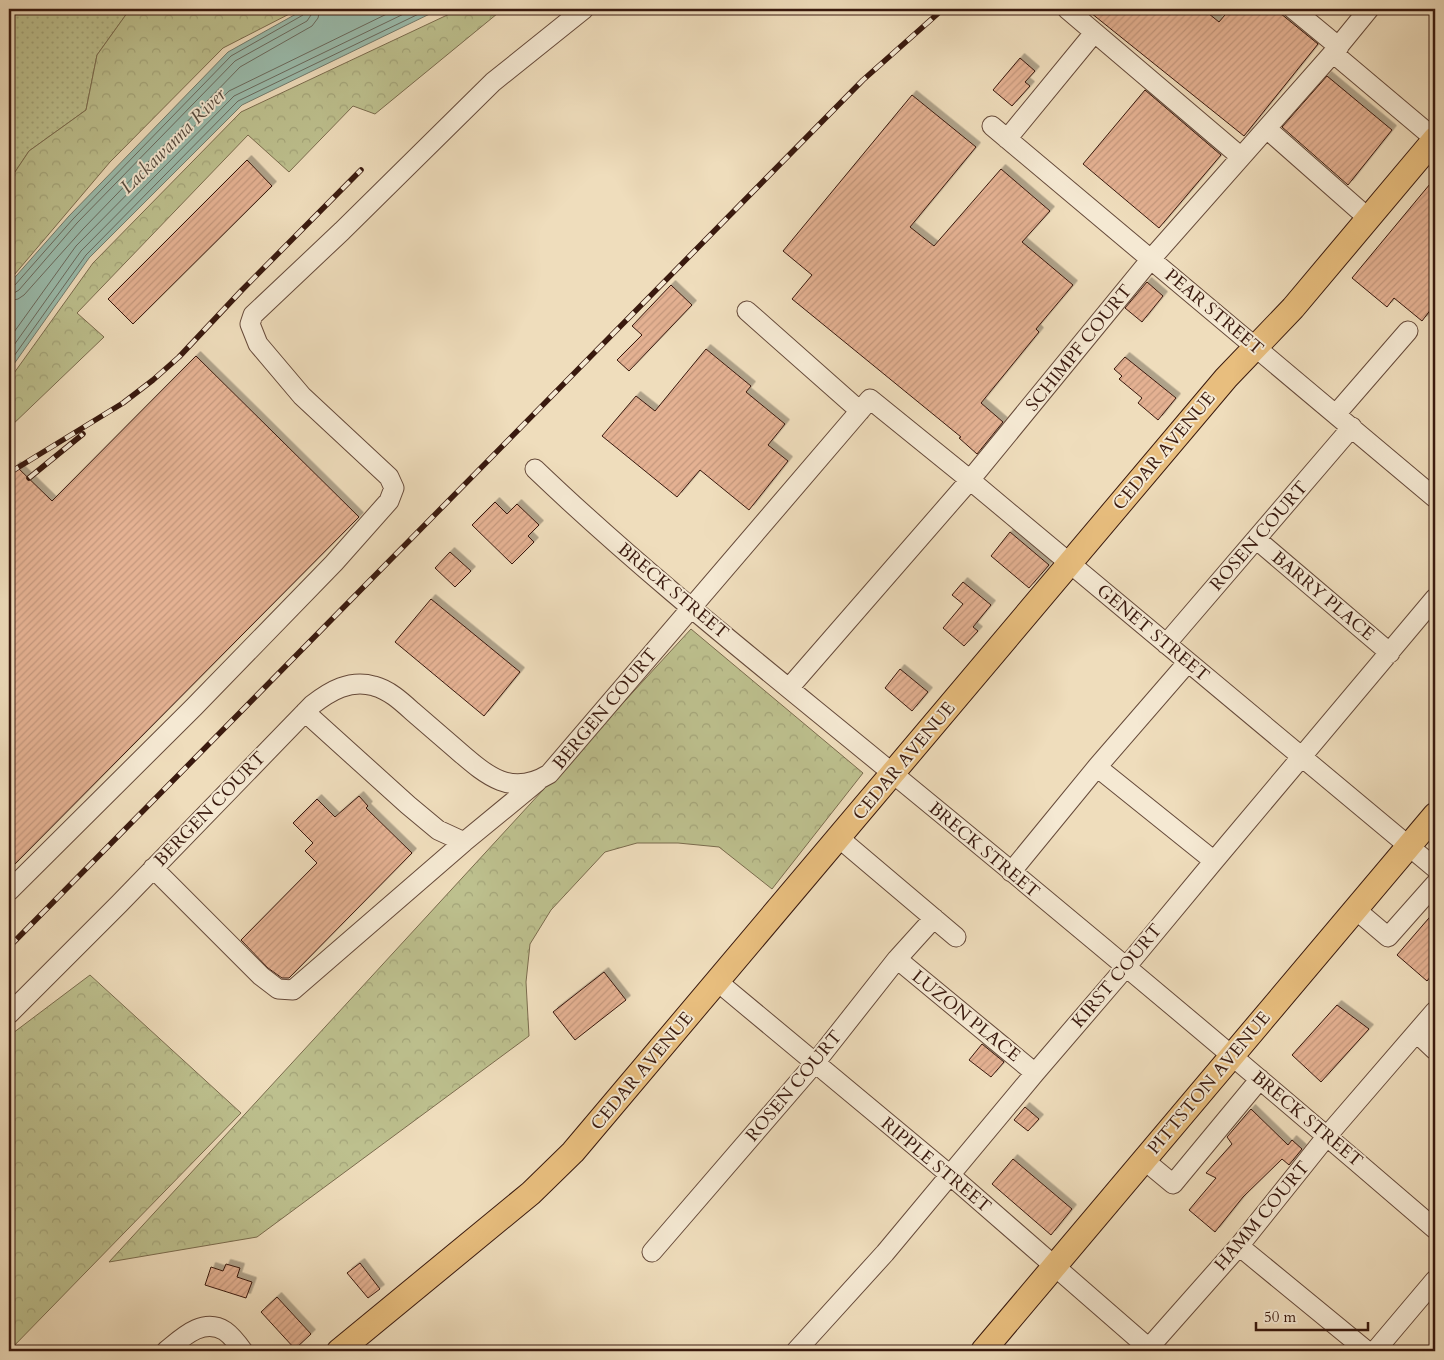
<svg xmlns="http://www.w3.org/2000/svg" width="1444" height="1360" font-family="Cardo,serif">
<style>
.grass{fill:url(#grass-dots);stroke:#7b6c4e}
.forest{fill:url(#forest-crowns);stroke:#7b6c4e}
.water{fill:#9abcad;stroke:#737b6d}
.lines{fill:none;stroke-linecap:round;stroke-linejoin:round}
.shore{stroke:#6a6a5e;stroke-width:1}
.building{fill:url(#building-hatch);stroke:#39190e;filter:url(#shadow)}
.minor-casing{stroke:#664a3a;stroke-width:21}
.major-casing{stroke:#39190e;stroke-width:26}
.minor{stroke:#f5e9d3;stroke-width:19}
.major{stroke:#e8be7e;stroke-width:24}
.rail-casing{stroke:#39190e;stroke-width:5.5}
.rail{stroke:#f5e9d3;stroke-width:4;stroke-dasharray:11;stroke-linecap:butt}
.labels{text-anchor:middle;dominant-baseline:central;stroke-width:4;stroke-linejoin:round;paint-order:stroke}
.street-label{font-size:18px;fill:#39190e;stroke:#f5e9d3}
.water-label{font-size:19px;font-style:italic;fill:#564a3e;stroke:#f5e9d3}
</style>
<defs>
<pattern id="grass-dots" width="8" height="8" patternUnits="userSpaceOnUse" patternTransform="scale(1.25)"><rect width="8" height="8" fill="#bdc08e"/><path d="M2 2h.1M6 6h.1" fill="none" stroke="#a3a479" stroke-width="1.8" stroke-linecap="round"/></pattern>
<pattern id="forest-crowns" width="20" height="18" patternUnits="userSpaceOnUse" patternTransform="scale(1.25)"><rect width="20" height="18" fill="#bdc08e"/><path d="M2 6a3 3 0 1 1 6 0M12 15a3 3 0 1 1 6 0" fill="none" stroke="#a3a479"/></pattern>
<pattern id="building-hatch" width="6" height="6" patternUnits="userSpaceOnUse" patternTransform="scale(1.25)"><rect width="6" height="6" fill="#e4b192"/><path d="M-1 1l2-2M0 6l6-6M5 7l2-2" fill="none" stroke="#c4987d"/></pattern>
<filter id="shadow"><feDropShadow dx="4.5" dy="-4.5" stdDeviation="0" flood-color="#0004"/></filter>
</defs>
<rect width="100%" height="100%" fill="#efddbc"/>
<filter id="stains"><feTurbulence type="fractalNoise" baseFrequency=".004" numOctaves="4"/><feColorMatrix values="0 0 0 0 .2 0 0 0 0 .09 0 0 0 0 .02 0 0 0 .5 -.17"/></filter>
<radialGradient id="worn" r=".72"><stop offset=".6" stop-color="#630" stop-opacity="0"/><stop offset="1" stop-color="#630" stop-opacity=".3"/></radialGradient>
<path class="grass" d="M9,9H130L97,55L86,110L29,151L9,181Z"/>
<path class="forest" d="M130,9H299L223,48L110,162L9,281V181L29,151L86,110L97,55Z
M460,9H503L375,114L353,106L289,172L248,135L77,313L104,337L9,428V380L93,263L241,112Z
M691,629L863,773L772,889L719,847L678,843H637L605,852L551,910L530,944L526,982L529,1036L257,1237L109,1262Z
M90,975L241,1113L9,1351V1036Z"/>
<path class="water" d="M305,9H440L242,105L89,258L9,371V284L69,216L228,52Z"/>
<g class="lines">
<path class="shore" d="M9,287L15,285L73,219L231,56L303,15L306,9
M9,294L14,293L19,290L77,223L235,61L307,21L311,15L312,9
M9,301L18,299L24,295L83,229L240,67L312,26L318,18L320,9
M9,339L76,246L229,91L397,9
M9,352L81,251L234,96L414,9
M9,363L86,255L238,101L429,9"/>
</g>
<path class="building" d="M1086,9H1203L1219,22L1230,9H1275L1318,44L1244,136Z
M1020,58L1035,71L1025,82L1030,86L1012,106L993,90Z
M1327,76L1392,130L1348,185L1282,127Z
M1145,90L1221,155L1159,228L1083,164Z
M912,95L976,147L910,227L934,246L1001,169L1050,211L1022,242L1073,285L1036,329L1039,332L981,403L1003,422L977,454L959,438L961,437L792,299L812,275L783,251Z
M247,160L272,186L133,324L108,299Z
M1435,178V304L1422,321L1394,298L1387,307L1352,278Z
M1147,282L1163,296L1142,322L1125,308Z
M671,285L692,305L629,371L617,360L642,335L632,326Z
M706,349L751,386L746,392L785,424L768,445L788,461L749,510L700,470L677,497L602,436L636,396L655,411Z
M196,356L359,517L9,870V474L16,466L52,501Z
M1125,357L1176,398L1158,420L1138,403L1142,398L1119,379L1122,376L1114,369Z
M495,502L507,514L517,504L539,525L528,536L534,542L512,564L472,525Z
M1010,532L1049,565L1029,588L991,556Z
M450,552L471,571L455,587L435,568Z
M963,582L991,605L973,627L978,631L964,646L943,628L963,604L952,595Z
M431,599L520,672L484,716L395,642Z
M900,669L928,692L912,711L885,688Z
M359,796L368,806L366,808L412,853L289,978H282L268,968L241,940L317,863L305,851L313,843L293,823L317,799L335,817Z
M1435,911V971L1427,981L1397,955Z
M604,972L626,1000L575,1040L553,1012Z
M1337,1005L1369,1029L1321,1082L1292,1055Z
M982,1044L1004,1062L991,1077L969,1060Z
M1025,1107L1039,1119L1028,1131L1014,1120Z
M1251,1109L1288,1145L1292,1140L1302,1149L1289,1165L1282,1159L1243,1197L1215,1232L1189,1210L1216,1178L1206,1173L1232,1144L1227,1137Z
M1013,1159L1072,1209L1051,1235L992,1184Z
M360,1263L380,1289L368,1298L347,1273Z
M226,1264L240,1268L237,1277L252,1282L246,1298L205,1285L211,1267L223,1271Z
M277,1297L311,1334L295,1349L261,1312Z"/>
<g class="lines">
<g class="minor-casing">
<path id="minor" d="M1067,9L1241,157
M1293,9L1339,47
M1333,53L1435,139
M992,126L1435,498
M1267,129L1368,218
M1007,139L1094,33
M747,311L860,411
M1336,414L1408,331
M535,469C648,577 771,673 891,772C1074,922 1256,1075 1435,1229
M1256,539L1390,653
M1166,644L1352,427
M789,688L970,480L1151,259L1333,53L1369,9
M305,712L408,805L438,830L464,842L537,782
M1097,767L1214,861
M839,838L956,937
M153,868L261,976L278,989L293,990L464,842
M1011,872L1097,767L1188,662
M9,891L194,707L334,563L389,501L394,488L389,477L302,396L258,344L250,324L253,315L342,231L493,82L584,9
M1355,909L1388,937L1435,884
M897,959L1035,1073
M718,982L950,1175L1152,1351
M9,1014L119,904L312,705C330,691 350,679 374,686C389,690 401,701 412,711C427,724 441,736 456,749C485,774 510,798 549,774L870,399L970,480L1435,868
M1417,1033L1435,1050
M1144,1160L1173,1184L1260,1079
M1239,1246L1367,1351
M652,1252L815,1063L897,959L934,918
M166,1351C182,1338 203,1317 225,1331C232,1336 238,1344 243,1351
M796,1351L885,1253L1035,1073L1126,967L1214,861L1435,598
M1146,1351L1239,1246L1327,1136L1435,1011
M1375,1351L1435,1280"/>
</g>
<g class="major-casing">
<path id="major" d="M339,1351L531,1193L573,1152L1226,378L1293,308L1435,139
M983,1351L1435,815"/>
</g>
<use href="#minor" class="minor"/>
<use href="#major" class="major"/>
<g class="rail-casing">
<path id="rail" d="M9,473L123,403L153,380L179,357L242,290L361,170
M29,478L83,434
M9,947L863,80L943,9"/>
</g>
<use href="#rail" class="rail"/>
</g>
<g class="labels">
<g class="street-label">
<text transform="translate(1214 312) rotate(40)">PEAR STREET</text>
<text transform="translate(1079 348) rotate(-51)">SCHIMPF COURT</text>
<text transform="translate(1164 451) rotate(-50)">CEDAR AVENUE</text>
<text transform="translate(1259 536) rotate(-49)">ROSEN COURT</text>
<text transform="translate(673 591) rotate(40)">BRECK STREET</text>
<text transform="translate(1323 596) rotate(40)">BARRY PLACE</text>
<text transform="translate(1153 633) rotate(40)">GENET STREET</text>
<text transform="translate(605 709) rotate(-50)">BERGEN COURT</text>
<text transform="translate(904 761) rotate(-50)">CEDAR AVENUE</text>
<text transform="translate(210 809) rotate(-46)">BERGEN COURT</text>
<text transform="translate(984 850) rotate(40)">BRECK STREET</text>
<text transform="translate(1117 976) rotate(-50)">KIRST COURT</text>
<text transform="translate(966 1016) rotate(39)">LUZON PLACE</text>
<text transform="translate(642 1071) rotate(-50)">CEDAR AVENUE</text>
<text transform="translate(1209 1083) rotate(-50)">PITTSTON AVENUE</text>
<text transform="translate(794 1086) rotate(-50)">ROSEN COURT</text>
<text transform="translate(1307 1119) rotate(40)">BRECK STREET</text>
<text transform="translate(936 1165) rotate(40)">RIPPLE STREET</text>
<text transform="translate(1262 1216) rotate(-50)">HAMM COURT</text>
</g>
<g class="water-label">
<text transform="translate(173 141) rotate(-45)">Lackawanna River</text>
</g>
</g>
<rect width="1444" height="1360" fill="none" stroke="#efddbc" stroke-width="30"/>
<rect x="10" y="10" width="1424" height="1340" fill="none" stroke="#39190e" stroke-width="2.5"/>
<rect x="15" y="15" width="1414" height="1330" fill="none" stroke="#39190e"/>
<path d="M1256 1322v8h112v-8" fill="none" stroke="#39190e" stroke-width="2.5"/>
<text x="1264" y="1322" font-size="15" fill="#39190e" stroke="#f5e9d3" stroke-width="4" paint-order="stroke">50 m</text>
<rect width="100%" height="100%" filter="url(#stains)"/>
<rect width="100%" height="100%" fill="url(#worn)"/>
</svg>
